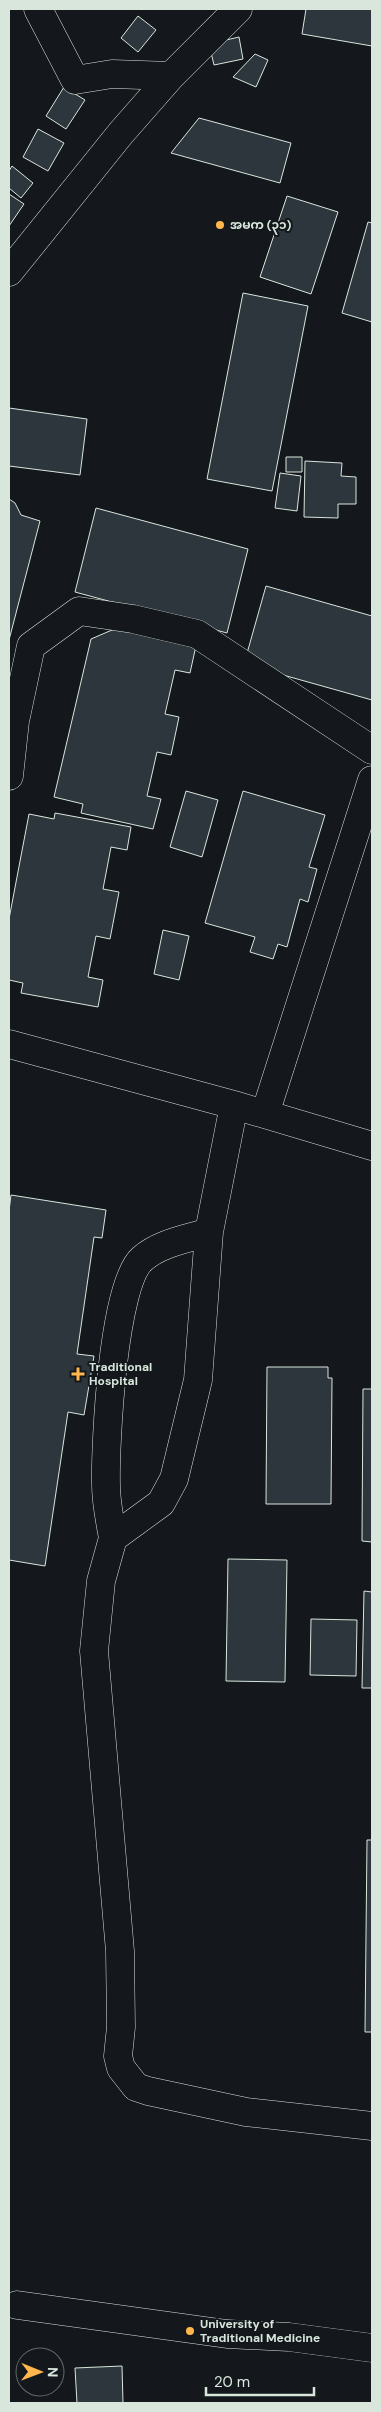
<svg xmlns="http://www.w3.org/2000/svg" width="381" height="2412" font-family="'DM Sans','Noto Sans Myanmar',sans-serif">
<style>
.building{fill:#2c363c;stroke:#d8e6dc}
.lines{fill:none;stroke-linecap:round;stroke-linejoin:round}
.minor-casing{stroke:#d8e6dc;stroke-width:29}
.minor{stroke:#14181c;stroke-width:28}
.poi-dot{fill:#ffb74d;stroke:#14181c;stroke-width:2}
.labels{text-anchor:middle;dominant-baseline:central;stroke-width:4;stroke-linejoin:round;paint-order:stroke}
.poi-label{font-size:12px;font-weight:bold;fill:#d8e6dc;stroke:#14181c;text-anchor:start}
</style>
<rect width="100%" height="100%" fill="#14181c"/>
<path class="building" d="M306,9H372V46L302,34Z
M138,16L156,30L138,52L121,38Z
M239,37L243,59L214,65L209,44Z
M255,54L268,60L256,87L233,77Z
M64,87L85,100L66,129L46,116Z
M199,118L291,143L280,183L171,153Z
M38,129L64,143L48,171L23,157Z
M12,166L33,183L21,198L9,188V171Z
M9,194L24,204L9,226Z
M287,196L338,212L311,294L260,277Z
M368,222L372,223V322L342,313Z
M243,293L308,306L272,491L207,479Z
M9,408L87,419L80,475L9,466Z
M286,457H302V472H286Z
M305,461L342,463L341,476L356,477V504H338V518L304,517Z
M280,473L301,476L297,511L275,508Z
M9,499L15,503L21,515L40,521L9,640Z
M96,508L248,549L227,633L75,592Z
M266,586L372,616V700L244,664Z
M126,624L197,641L190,673L175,670L165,714L179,717L171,755L157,752L147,796L161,799L153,829L81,813L83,804L54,797L91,639Z
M186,791L218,800L202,857L170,847Z
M243,791L325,815L309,867L317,869L308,902L300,899L287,947L278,944L273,959L250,952L255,937L205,923Z
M55,813L131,827L127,850L111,847L103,889L119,892L110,939L96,936L88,977L103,980L98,1007L21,993L23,983L9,980V919L29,814L54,819Z
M163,930L189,936L179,980L154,974Z
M11,1195L106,1210L102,1238L94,1237L77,1354L94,1356L84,1415L68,1412L45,1566L9,1560V1211Z
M267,1367H328V1378H332L331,1504H266Z
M363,1389H372V1542L362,1541Z
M228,1559L287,1560L285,1682L226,1681Z
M364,1591L372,1592V1688H362Z
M311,1619L357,1620L356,1676L310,1675Z
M367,1840H372V2032H365Z
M122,2366L123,2403H77L75,2368Z"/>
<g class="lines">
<g class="minor-casing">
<path id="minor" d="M38,9L75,80L112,74L171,76
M9,272L121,133L171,76L238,9
M9,776L15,721L31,646L79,611L133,619L197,634L372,750
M9,1044L234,1105L372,1146
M234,1105L209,1232L198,1380L174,1479L161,1503L113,1538L101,1581L94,1651L120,1951L121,2027L118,2056L121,2068L136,2087L148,2091L246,2112L372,2126
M265,1114L372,780
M113,1538C110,1521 106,1503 106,1485C105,1444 113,1284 142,1259C160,1243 187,1239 209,1232
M17,2305L227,2334L289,2337L372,2348"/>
</g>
<use href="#minor" class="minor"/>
</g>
<g class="poi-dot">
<circle cx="220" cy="225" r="5"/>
<path d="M75.5 1366.5h5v5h5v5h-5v5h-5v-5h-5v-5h5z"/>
<circle cx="190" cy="2331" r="5"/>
</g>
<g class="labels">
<g class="poi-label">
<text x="230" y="225">အမက (၃၁)</text>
<text x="89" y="1367">Traditional<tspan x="89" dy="14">Hospital</tspan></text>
<text x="200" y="2324">University of<tspan x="200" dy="14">Traditional Medicine</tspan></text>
</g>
</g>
<rect width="381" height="2412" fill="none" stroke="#d8e6dc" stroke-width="20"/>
<g transform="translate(40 2372) rotate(91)"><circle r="24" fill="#14181c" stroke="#626a69"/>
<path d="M0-4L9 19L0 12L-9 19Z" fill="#ffb74d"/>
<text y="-8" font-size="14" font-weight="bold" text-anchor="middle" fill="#d8e6dc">N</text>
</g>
<path d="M206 2387v8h108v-8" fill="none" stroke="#d8e6dc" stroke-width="2.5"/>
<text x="214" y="2387" font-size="15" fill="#d8e6dc" stroke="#14181c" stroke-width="4" paint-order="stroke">20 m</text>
</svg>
